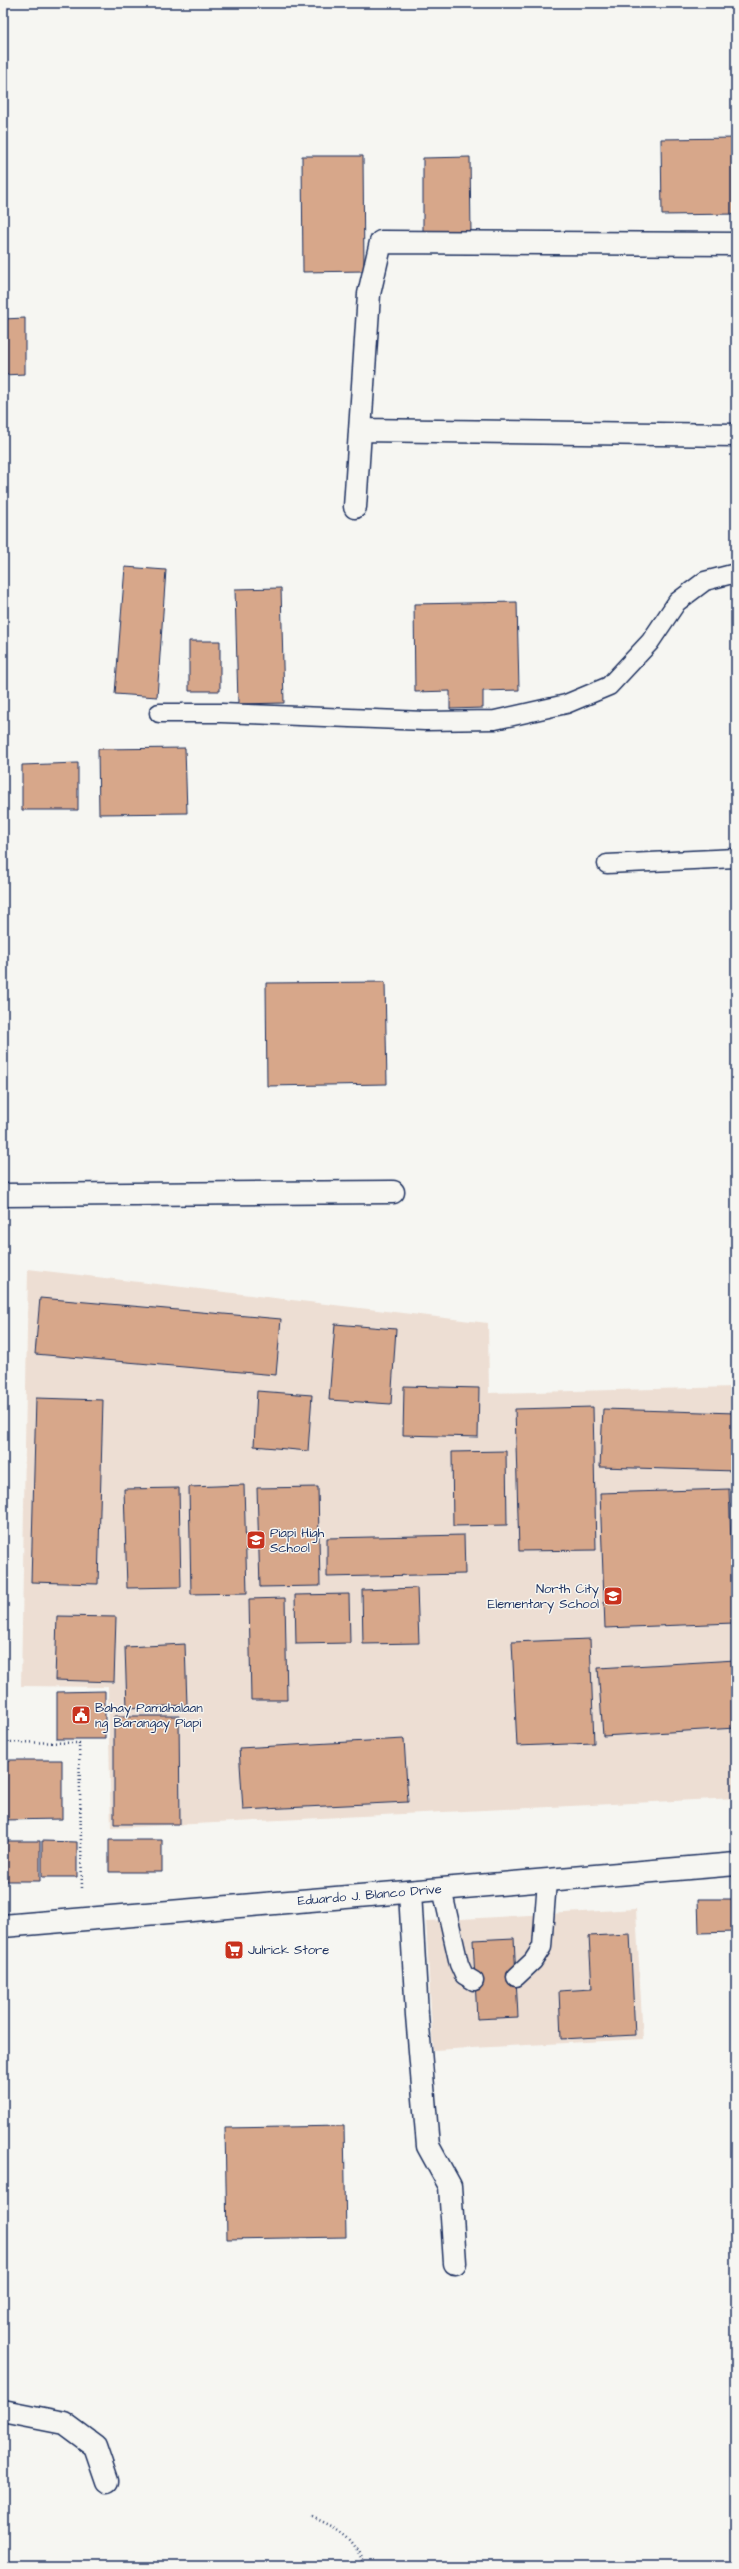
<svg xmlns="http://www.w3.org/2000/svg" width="739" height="2569" font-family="'Architects Daughter',sans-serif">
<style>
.built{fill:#edded3}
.building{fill:#d7a78a;stroke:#1b2f5e}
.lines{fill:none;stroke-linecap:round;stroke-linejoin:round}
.lane-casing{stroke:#1b2f5e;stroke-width:21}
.street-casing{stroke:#1b2f5e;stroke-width:25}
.secondary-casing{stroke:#1b2f5e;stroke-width:25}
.path{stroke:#1b2f5e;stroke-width:2.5;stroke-dasharray:1 3;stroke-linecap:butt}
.lane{stroke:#f6f6f2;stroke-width:18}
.street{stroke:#f6f6f2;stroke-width:22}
.secondary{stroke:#f6f6f2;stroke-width:22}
.labels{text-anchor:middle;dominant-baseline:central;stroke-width:3;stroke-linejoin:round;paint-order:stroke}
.poi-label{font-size:13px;fill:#1b2f5e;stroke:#f6f6f2;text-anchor:start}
.street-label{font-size:13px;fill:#1b2f5e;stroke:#f6f6f2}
</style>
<rect width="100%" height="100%" fill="#f6f6f2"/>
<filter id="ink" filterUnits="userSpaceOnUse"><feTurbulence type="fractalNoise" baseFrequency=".025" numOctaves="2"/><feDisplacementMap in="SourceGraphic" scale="8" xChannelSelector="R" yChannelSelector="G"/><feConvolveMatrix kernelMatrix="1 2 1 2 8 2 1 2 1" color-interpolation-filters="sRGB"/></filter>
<g filter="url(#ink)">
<path class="built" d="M28,1269L488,1323L489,1393L736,1387V1798L111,1828L108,1687L21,1686Z
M636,1909L643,2039L433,2050L426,1921Z"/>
<path class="building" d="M736,138V214L662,215L661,139Z
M302,156H363L364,271L303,272Z
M470,157L471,234H423V158Z
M25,318V374L3,375V319Z
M125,567L166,570L157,697L115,694Z
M281,588L284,703L238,704L235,589Z
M517,602L519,690L483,691V708L450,709V691L415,692L414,604Z
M189,641H220V691H189Z
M185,748L187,813L99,814L98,749Z
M78,763V810H22V765Z
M385,982L387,1084L267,1086L266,983Z
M40,1298L281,1319L276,1375L35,1354Z
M335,1324L396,1329L391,1404L329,1400Z
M404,1386L479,1388L478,1437L403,1435Z
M257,1391L312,1395L308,1451L254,1446Z
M36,1398L103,1400L98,1584L31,1582Z
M593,1407L596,1550L519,1551L515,1409Z
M603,1409L736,1413V1471L600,1467Z
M506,1451L507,1525L453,1526L452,1452Z
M244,1485L247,1593L191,1594L189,1487Z
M318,1487L320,1586L260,1587L257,1488Z
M179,1488L181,1587L127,1588L124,1489Z
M729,1489L734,1623L605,1628L600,1493Z
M464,1535L465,1574L327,1577V1538Z
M417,1588L419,1643L363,1644L362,1590Z
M349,1594L350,1643L296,1644L295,1595Z
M285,1598L287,1700H251L249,1599Z
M57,1616L116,1617L114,1682L55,1680Z
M590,1639L594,1743L517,1746L512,1642Z
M185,1644L187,1705L127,1708L125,1647Z
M736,1660V1728L603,1736L598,1668Z
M105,1691V1739H57V1692Z
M114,1716H179L180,1824H114Z
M404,1739L408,1802L243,1810L239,1748Z
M3,1760H62V1819L3,1820Z
M109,1840H162V1872H109Z
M3,1841H40V1881H3Z
M42,1841L77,1842V1877H42Z
M698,1899H736V1932L699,1933Z
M630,1934L635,2035L561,2039L559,1991L592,1989L589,1936Z
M514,1938L518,2017L477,2019L473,1940Z
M344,2126L346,2237L227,2239L225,2128Z"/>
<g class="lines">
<g class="lane-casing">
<path id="lane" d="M159,713H221L425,721L495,720L566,704L609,686L650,642L677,602L705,581L736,573
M607,864L736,858
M442,1889L459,1964L464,1975L474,1981
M516,1977L533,1961L542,1947L547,1881"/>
</g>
<g class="street-casing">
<path id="street" d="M360,430L736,435
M355,507L369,294L381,242L736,244
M3,1195L393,1192
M410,1892L417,2015L428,2146L450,2186L455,2263
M3,2411L64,2423L95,2446L107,2481"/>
</g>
<g class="secondary-casing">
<g id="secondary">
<path id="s1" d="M3,1926L736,1864"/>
</g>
</g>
<path class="path" d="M3,1742L79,1743L82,1889
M312,2517C340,2529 354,2536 364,2566"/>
<use href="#lane" class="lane"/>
<use href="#street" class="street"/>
<use href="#secondary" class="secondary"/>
</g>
</g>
<defs>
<g id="school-square" transform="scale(1)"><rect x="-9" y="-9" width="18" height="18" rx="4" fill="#c8321e" stroke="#f6f6f2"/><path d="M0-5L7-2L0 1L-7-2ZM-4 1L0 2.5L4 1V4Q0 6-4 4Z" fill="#fff"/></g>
<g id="civic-square" transform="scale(1)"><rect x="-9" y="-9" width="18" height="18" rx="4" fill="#c8321e" stroke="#f6f6f2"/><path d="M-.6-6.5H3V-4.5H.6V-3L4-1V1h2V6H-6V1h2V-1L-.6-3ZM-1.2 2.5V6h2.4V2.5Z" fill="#fff"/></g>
<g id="supermarket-square" transform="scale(1)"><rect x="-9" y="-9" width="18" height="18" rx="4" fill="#c8321e" stroke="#f6f6f2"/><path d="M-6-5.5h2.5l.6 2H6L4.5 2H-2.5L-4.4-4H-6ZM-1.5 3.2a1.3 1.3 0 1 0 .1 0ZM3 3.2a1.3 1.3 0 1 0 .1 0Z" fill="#fff"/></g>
</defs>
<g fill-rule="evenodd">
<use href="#school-square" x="256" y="1540"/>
<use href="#school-square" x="613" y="1596"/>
<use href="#civic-square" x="81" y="1715"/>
<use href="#supermarket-square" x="234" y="1950"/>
</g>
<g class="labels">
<g class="poi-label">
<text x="270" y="1533">Piapi High<tspan x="270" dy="15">School</tspan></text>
<text x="599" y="1589" text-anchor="end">North City<tspan x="599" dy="15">Elementary School</tspan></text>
<text x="95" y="1708">Bahay Pamahalaan<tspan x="95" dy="15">ng Barangay Piapi</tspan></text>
<text x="248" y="1950">Julrick Store</text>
</g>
<g class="street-label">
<text stroke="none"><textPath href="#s1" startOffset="368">Eduardo J. Blanco Drive</textPath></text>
</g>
</g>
<rect width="739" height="2569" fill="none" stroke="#f6f6f2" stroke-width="16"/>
<rect x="8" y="8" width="723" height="2553" fill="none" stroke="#1b2f5e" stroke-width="1.5" filter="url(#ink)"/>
</svg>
